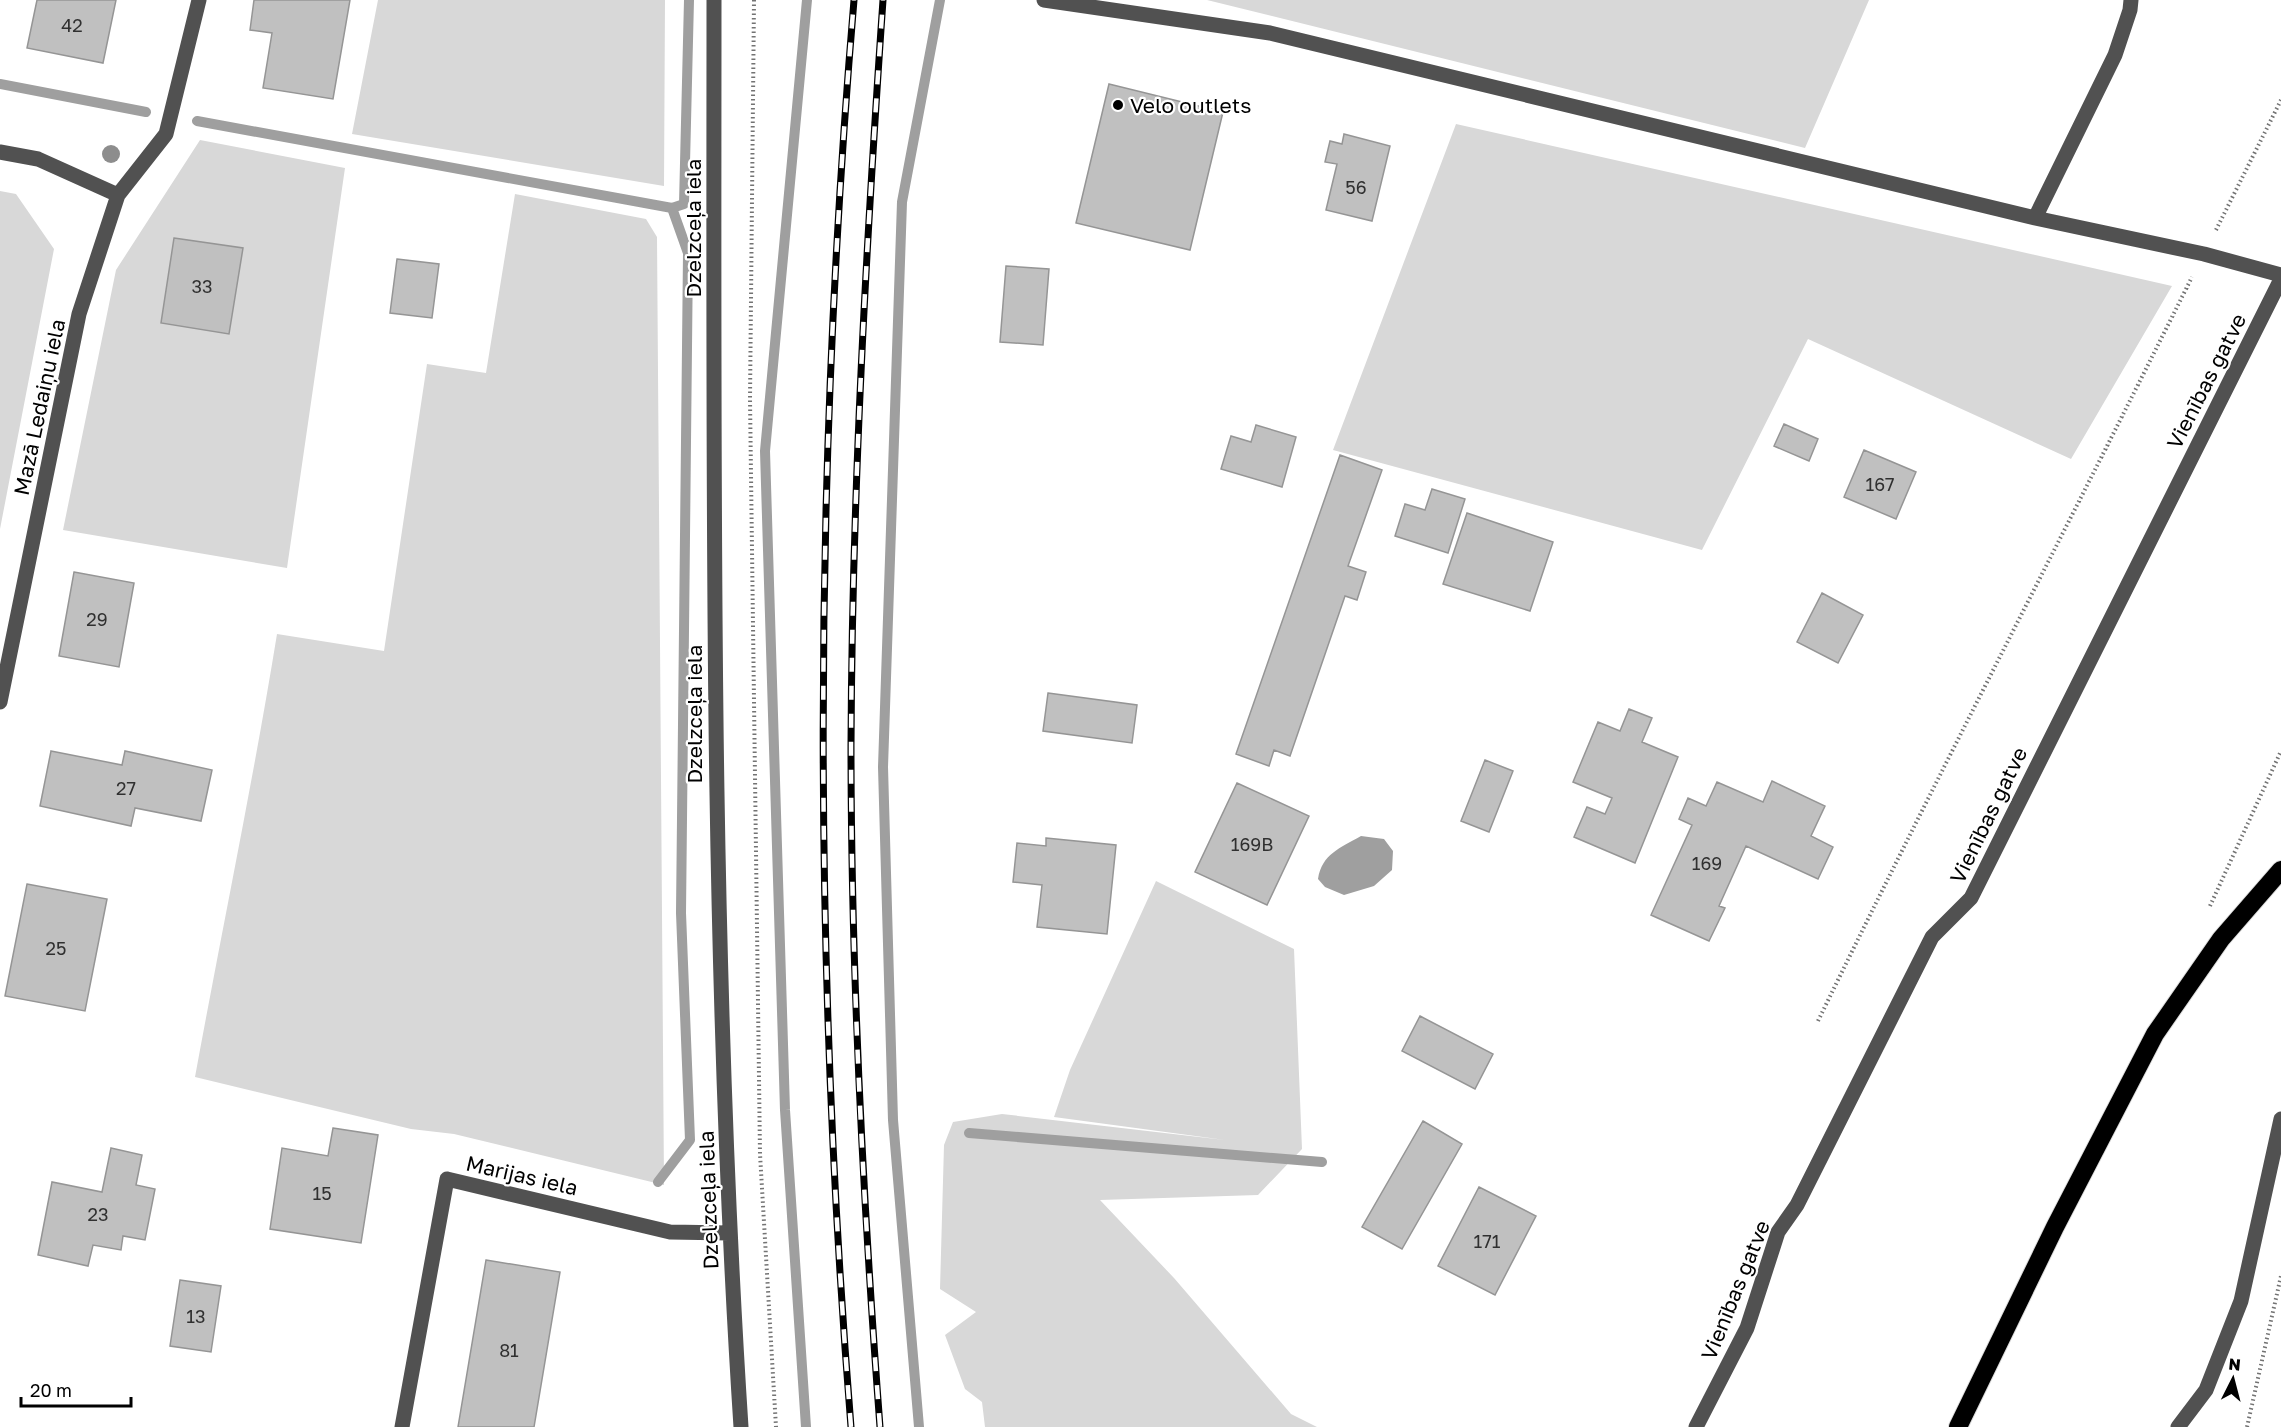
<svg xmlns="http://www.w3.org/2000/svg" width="2281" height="1427" font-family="'Golos Text',sans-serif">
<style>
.green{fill:#d8d8d8}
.water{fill:#9f9f9f}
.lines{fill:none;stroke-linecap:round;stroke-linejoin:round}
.stream{stroke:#9f9f9f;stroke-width:10}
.building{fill:#c0c0c0;stroke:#959595;stroke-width:1.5}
.highway-casing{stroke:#dbdbdb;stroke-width:20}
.path{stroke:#737373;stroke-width:4;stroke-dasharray:1.5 3;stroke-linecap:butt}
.minor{stroke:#515151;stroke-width:15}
.highway{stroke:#000;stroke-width:18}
.rail-casing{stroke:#000;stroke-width:7}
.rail{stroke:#fff;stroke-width:4.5;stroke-dasharray:14;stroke-linecap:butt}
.tree{fill:#8d8d8d}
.poi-dot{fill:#000;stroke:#fff;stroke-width:2}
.labels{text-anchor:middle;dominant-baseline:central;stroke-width:4.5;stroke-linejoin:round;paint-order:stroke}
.number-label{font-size:18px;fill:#303030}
.poi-label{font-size:21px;fill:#000;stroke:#fff;text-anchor:start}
.street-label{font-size:21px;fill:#000;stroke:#fff}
</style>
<rect width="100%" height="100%" fill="#fff"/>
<path class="green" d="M378,0H665L664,186L352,134Z
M1207,0H1869L1805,148Z
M1456,124L2172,286L2071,459L1808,339L1702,550L1333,450Z
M200,140L345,168L287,568L63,530L116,270Z
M0,191L16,194L54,249L0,529Z
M515,194L646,219L657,237L664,1185L454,1134L411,1129L195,1077C222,929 253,782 277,634L384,651L427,364L486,373Z
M1156,881L1294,949L1302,1149L1258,1195L1100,1200L1174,1278L1291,1414L1317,1427H985L982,1402L965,1389L945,1335L976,1312L940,1289L944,1145L953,1122L1002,1114L1225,1140L1054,1117L1070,1070Z"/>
<path class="water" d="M1361,836L1384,839L1393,851L1392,870L1374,886L1344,895L1325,887L1318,879C1322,854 1340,848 1361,836Z"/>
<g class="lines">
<path class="stream" d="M0,84L146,112
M197,121L672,208L684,204L689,0
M969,1133L1322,1162
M658,1182L690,1140L681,913L688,253L672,208
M806,1427L785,1110L765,451L807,0
M919,1427L893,1120L883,767L902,202L940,0"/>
</g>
<path class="building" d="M37,0H116L103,63L27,48Z
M254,0H350L333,99L263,88L272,33L250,30Z
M1109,84L1223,112L1190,250L1076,223Z
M1344,134L1390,146L1372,221L1326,210L1337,164L1325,162L1330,141L1342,144Z
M174,238L243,248L229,334L161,323Z
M397,259L439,264L432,318L390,313Z
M1006,266L1049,269L1043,345L1000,342Z
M1784,424L1818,439L1809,461L1774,446Z
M1256,425L1296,437L1282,487L1221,469L1231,436L1251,442Z
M1864,450L1916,472L1896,519L1844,497Z
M1340,455L1382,470L1348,566L1366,572L1357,600L1345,596L1290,756L1274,750L1269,766L1236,754Z
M1432,489L1465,499L1448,553L1395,536L1405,504L1425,510Z
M1467,513L1553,542L1530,611L1443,584Z
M74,572L134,583L119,667L59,656Z
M1822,593L1863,615L1838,663L1797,642Z
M1048,693L1137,705L1132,743L1043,731Z
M1629,709L1652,718L1642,742L1678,757L1635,863L1574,837L1587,807L1605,814L1612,798L1573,782L1598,722L1620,731Z
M51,751L122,765L125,751L212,770L201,821L135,808L131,826L40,806Z
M1485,760L1513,771L1489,832L1461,821Z
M1772,781L1825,806L1811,836L1833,847L1818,879L1746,846L1719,906L1725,908L1709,941L1651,915L1692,825L1679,819L1688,798L1706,806L1717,782L1763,802Z
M1237,783L1309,816L1267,905L1195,872Z
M1046,838L1116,845L1107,934L1037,927L1042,885L1013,882L1017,843L1046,846Z
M27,884L107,899L85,1011L5,996Z
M1420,1016L1493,1054L1475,1089L1402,1051Z
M1423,1121L1462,1144L1402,1249L1362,1227Z
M333,1128L378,1135L361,1243L270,1229L282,1148L328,1156Z
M111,1148L142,1155L136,1185L155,1189L145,1240L123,1236L121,1250L93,1245L88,1266L38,1255L52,1182L102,1192Z
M1479,1187L1536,1216L1495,1295L1438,1266Z
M486,1260L560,1272L534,1427H458Z
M180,1280L221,1286L211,1352L170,1346Z"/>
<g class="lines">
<g class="highway-casing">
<path id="highway" d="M1958,1427L2055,1227L2155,1034L2221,939L2281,870"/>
</g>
<path class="path" d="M754,0L750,399L760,1154L776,1427
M2216,230L2281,100
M2210,906L2281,751
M1818,1021C1939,772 2068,526 2192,277
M2247,1427L2281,1276"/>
<path class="minor" d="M714,0C714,476 710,952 741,1427
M1044,0L1270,33L2035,218L2204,254L2281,275
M0,152L38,159L118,195
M2035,218L2115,55L2130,10L2131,0
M0,702L79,314L118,195L166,134L199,0
M402,1427L447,1179L670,1232L729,1233
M1696,1427L1747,1328L1778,1232L1797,1205L1932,937L1971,898L2281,279
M2178,1427L2206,1390L2241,1301L2281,1119"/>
<use href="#highway" class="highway"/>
<g class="rail-casing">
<path id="rail" d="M851,1427C813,952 814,475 854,0
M880,1427C863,1201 851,973 851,746C852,497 866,248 883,0"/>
</g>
<use href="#rail" class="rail"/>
</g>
<circle class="tree" cx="111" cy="154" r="9"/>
<circle class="poi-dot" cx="1118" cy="105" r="6"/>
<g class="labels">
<g class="number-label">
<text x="72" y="25">42</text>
<text x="1356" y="187">56</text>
<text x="202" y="286">33</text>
<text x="1880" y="484">167</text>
<text x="97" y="619">29</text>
<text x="126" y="788">27</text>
<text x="1252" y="844">169B</text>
<text x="1707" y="863">169</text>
<text x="56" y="948">25</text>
<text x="322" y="1193">15</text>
<text x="98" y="1214">23</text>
<text x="1487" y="1241">171</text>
<text x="196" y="1316">13</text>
<text x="509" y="1350">81</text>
</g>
<g class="poi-label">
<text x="1130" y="105">Velo outlets</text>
</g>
<g class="street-label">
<text transform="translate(693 228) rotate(-90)">Dzelzceļa iela</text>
<text transform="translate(2206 381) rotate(-63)">Vienības gatve</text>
<text transform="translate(39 407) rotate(-78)">Mazā Ledaiņu iela</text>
<text transform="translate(694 714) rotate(-90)">Dzelzceļa iela</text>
<text transform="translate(1988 815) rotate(-64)">Vienības gatve</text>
<text transform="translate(522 1175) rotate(13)">Marijas iela</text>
<text transform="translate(708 1200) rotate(-92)">Dzelzceļa iela</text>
<text transform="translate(1735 1290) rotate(-68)">Vienības gatve</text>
</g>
</g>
<g transform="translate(2233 1379) rotate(6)" stroke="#ffffff" stroke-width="4.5" paint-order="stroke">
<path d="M0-4.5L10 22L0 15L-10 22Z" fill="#000000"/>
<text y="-9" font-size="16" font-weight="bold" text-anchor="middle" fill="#000000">N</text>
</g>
<path d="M21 1397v9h110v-9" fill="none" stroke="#000000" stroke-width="3"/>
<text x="30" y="1397" font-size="18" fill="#000000" stroke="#ffffff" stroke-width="4.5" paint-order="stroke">20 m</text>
</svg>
